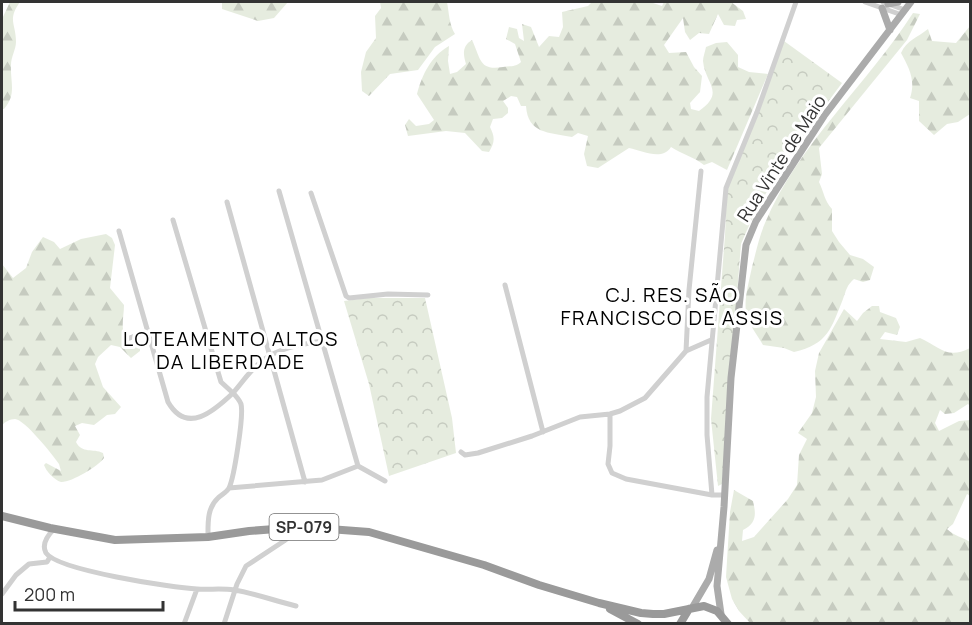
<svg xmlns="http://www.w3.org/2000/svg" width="972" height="625" font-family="Manrope,sans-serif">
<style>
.forest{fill:url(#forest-firs)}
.park{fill:url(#park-crowns)}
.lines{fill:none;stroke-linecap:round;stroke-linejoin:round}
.minor{stroke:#d0d0d0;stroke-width:5}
.major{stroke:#ababab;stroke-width:7}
.highway{stroke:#9a9a9a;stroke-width:8}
.labels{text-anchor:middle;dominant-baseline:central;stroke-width:6;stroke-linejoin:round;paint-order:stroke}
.shield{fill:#fff;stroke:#707070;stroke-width:1.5}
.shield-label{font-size:16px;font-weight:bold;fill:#333}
.street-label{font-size:18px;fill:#333;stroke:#fff}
.neighbourhood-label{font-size:20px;letter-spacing:1.5px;fill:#000;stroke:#fff}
</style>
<defs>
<pattern id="forest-firs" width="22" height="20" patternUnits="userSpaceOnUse" patternTransform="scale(1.5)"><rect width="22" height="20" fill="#e6ecdf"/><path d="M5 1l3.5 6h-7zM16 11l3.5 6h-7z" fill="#c6cbc0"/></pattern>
<pattern id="park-crowns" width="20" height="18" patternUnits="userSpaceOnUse" patternTransform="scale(1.5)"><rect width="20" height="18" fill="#e6ecdf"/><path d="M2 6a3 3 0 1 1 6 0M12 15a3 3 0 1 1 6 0" fill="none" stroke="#c6cbc0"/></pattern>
</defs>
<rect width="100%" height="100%" fill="#fff"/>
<path class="forest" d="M10,2H20C7,20 16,24 16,42C16,49 11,57 11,65C10,82 17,94 4,109H2V19Z
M222,2H288L274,18L258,21L222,9Z
M380,2H447C449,12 449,25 455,34L435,47L418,70L390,74L369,96L362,91L361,72L366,52L376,38L375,16L381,8Z
M592,2H650L662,6L664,2H731L743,11L746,19L737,20L735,26L724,25L718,14L709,34L699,33L690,40L685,32L683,18L664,45L669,53L686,52L694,67L702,76L700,92L690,103L691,109L699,111C726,92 705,84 703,61C703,57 705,52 706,47L716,43L727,42L738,55V67L749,72L768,74L727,170L712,162L704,165C694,157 682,154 671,147C662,161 643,151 629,148L598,168L587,166L584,154L588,136L578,133L572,137C548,132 528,134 526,106H521L517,97L511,96L503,101L508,108V113L502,118L493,119L490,127C495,137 495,142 489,152L482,151L465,133L446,131L408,136L405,125L409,119L416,126L429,124L434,120L417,94C422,75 431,56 449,46L448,61L450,74L457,72L466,64C463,54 462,46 472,40C481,59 479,71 503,67C510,66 516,67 521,62L515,44L506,39L509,27L517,29L519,38L524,41L522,24L531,27L539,47L549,36L559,37L563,27L562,12L588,6Z
M913,13L920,14L907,40L819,148L822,174L819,182C824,192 824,200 832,209V231L839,242L850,255L863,259L874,267L870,280L863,282L854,279C847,285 846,290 843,299C831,329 828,344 794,352L784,348L763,345C757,334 748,324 746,312C744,298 749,282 752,267C756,252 759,237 765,223C798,144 867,85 913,13Z
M970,26V114L958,122L947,124L934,135L919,121V101L910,98C916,80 909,68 901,53C907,40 917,38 928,29L932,41L956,43Z
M106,234L112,238L115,245L110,288L124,305C124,318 119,332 129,342H140V351L131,358L120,347L111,345L98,357L95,364L103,387L121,407L115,414L107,415L94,425L82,423L75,426L80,435L76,442C82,454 93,448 103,453L104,458C99,466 70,483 61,482C54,480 46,471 44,465L46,463L61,471L59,464C53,455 24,419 15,419C10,419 5,422 2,425V264L13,278L26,268L32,252L43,237L54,242L60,249L81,239Z
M872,306H879L880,312L896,318L900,327L897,335L885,332L880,339L906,342L920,338C940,347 947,360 970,348V406L968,404L954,413L945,414L940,410L935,423L939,431L959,421L970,420V496L967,494L953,524L947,529C954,536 962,537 970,542L969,556L970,623H750L739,611L732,599L726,577L730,512L734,490L753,501C756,514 757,523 743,530L742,541L754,537L788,499L797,485L799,455L807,439L798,433L812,413L816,397L815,371L819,353L844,309L857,321L863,313Z"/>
<path class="park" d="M784,41L842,83C804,134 765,185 741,244L722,484L718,486L711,419L725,235L727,189Z
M368,298H425L452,418L456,453L389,476L369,384L344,301Z"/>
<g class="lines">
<path class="minor" d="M865,2L902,15
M883,2L905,10
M279,191L358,466
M311,193L346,296L349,298L388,294L428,295
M227,202L305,482
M119,231L168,402C187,435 214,411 233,393L221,382L173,220
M505,285L543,432
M127,339L148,331
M686,351L689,290L701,171
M610,414V446L608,464L612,473L626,479L712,495H725
M461,452L465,455L478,453L532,436L580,417L610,414L620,411L645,398L686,351L711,340
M229,488L322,480L358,466L385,481
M712,495L707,435V397L726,188L757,112L796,2
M54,529C48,535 41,544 46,553C57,570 173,588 197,589C209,590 221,588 234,590C254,593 275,601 296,606
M208,537C208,523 207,508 218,498C221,495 227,492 229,488C234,478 244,415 241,404C239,399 237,397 233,393C242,383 250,370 261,362C277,348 302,344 323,341
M2,594L16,575L29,564L47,562L50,557
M184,624L197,589
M224,624L237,584L246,566L284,541L302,527"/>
<path class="major" d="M888,4L898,2
M882,8L890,30
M692,608L709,579L717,550
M721,614L717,586L724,507L731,378L746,245L756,221L824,116L911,2"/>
<path class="highway" d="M2,516L50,528L115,540L208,537L249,531L302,527L369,532L484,565L539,585L599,603L641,613L653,614H664L704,606L717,611L728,624
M610,609L638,624
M680,624L689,609"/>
</g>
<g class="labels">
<rect class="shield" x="269.5" y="514" width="69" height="26" rx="4.5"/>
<g class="shield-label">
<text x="304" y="527">SP-079</text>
</g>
<g class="street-label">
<text transform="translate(781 158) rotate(-57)">Rua Vinte de Maio</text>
</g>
<g class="neighbourhood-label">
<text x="672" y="294">CJ. RES. SÃO<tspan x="672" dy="23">FRANCISCO DE ASSIS</tspan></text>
<text x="231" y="338">LOTEAMENTO ALTOS<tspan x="231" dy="23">DA LIBERDADE</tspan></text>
</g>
</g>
<rect width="972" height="625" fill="none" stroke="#333333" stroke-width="6"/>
<path d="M15 601v9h148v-9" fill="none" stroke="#333333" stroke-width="3"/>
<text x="24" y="601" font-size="18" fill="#333333" stroke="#ffffff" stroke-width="4.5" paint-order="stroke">200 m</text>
</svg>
